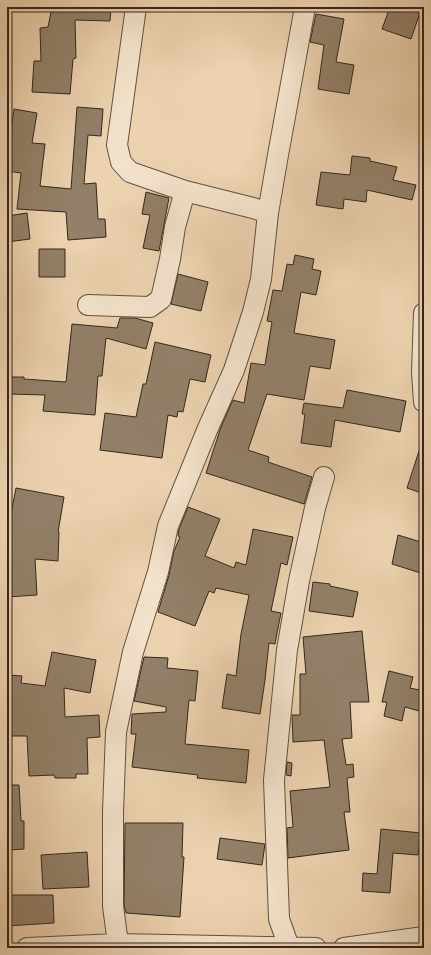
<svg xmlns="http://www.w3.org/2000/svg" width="431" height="955" font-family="'Old Standard TT',serif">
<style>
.building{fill:#938069;stroke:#33271e}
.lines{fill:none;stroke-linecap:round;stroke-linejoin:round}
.minor-casing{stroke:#615242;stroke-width:22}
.minor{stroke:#f3e2cb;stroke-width:20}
</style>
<rect width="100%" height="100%" fill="#ecd2af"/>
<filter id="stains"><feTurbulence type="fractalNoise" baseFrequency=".005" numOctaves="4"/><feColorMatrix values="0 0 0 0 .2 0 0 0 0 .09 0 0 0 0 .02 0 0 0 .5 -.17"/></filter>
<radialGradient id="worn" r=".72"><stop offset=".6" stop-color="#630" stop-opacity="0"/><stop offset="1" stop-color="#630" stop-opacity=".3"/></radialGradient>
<path class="building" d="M52,7H111L110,21L75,20L76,58L73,59L70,94L32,92L34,61H41L40,28L48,27Z
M390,7H422L411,39L382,29Z
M316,14L344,19L336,62L354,65L349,94L318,89L324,45L310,42Z
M77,107L103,109L101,136L88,135L84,184L96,183L98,219H105L106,237L68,240L66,212L17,209L21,173L7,171V158L14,109L37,113L32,143L45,144L40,186L71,189Z
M352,156L370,158V161L397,167L393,180L416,185L412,200L367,190L366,202L344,199L343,209L316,205L321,172L350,175Z
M146,192L169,198L159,251L143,248L150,215L142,214Z
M27,213L30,239L7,242V216Z
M39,249H65V277H39Z
M295,255L314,259L312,269L321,271L316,295L301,292L294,333L335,340L330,369L310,366L304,400L267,394L248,450L269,457L268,462L312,477L304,504L206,473L221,427L233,400L244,403L251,363L265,365L272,322L267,321L273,290L282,291L287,264L293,265Z
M178,274L208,282L201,311L171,304Z
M120,318H135L153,323L146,349L106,338L102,376H98L95,415L43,411L45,395L7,394V377H24V379L66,382L72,324L117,328Z
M155,342L211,355L205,382L190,379L183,412L178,411L177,417L168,415L162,458L100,450L105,413L136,417L143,384H146Z
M347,390L406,401L400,432L335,420L331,447L301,443L305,414H302L304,403L343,408Z
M421,445H424V494L407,488Z
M16,488L64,497L58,532H59L58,561L35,559L37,595L7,597V529H8Z
M188,507L220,519L205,556L234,568L236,562L246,565L253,529L293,537L287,565L281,563L271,611L281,613L275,644L269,643L265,680L260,714L222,708L227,674L236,676L241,634L249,595L216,588L214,593L209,591L195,626L158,612L169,575L174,551L180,537L178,536L179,529Z
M398,535L424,543V574L392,564Z
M313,582L330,584V586L358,592L353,617L309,611Z
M362,631L369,702H350L352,738L342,739L346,765L353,764L354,777L347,778L350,812H344L349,850L288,858L287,828L293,827L290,791L330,787L324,740L293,742L292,715H300V674H306L303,637Z
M52,652L96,660L90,693L64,688L65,717L99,715L100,737L87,738L88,774H76V778H55L54,775L29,776L27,736H7V675L22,676L21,683L45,686Z
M144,657L168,658L167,668L198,671L195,701L189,700L185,744L249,750L246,783L197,778L198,775L132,767L136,734H131L132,714L166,712V707L134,701Z
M389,671L413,677L410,688L424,691L419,711L405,707L402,721L384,716L387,702H382Z
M287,762L292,763L291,776L286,775Z
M7,785H19L21,821H24V849L9,850Z
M125,823H183L182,857H184L180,917L126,913L124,905Z
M381,829L421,833L418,855L393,853L390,893L362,891L363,873L377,874Z
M220,838L265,844L262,865L217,859Z
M87,852L89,887L43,889L41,855Z
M7,895H53L54,923L7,926Z"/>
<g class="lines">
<g class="minor-casing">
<path id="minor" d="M136,7L117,145L121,162L130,172L185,191L253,208L268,213
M88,305L150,307L161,299L170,259L175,227L185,191
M424,313L422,372L424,402
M118,944L113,906V812L116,732L133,652L158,572L168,526L208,428L234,370L253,312L261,279L268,213L278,155L305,7
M289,947L279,919L274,780L287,650L299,581L315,508L324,477
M27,948L118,944L316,948
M344,948L424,937"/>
</g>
<use href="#minor" class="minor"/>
</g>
<rect width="431" height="955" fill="none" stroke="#ecd2af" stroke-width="24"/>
<rect x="8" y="8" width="415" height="939" fill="none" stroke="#33271e" stroke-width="2"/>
<rect x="12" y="12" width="407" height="931" fill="none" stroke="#33271e"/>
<rect width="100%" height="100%" filter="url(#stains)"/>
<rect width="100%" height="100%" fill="url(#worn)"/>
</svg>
